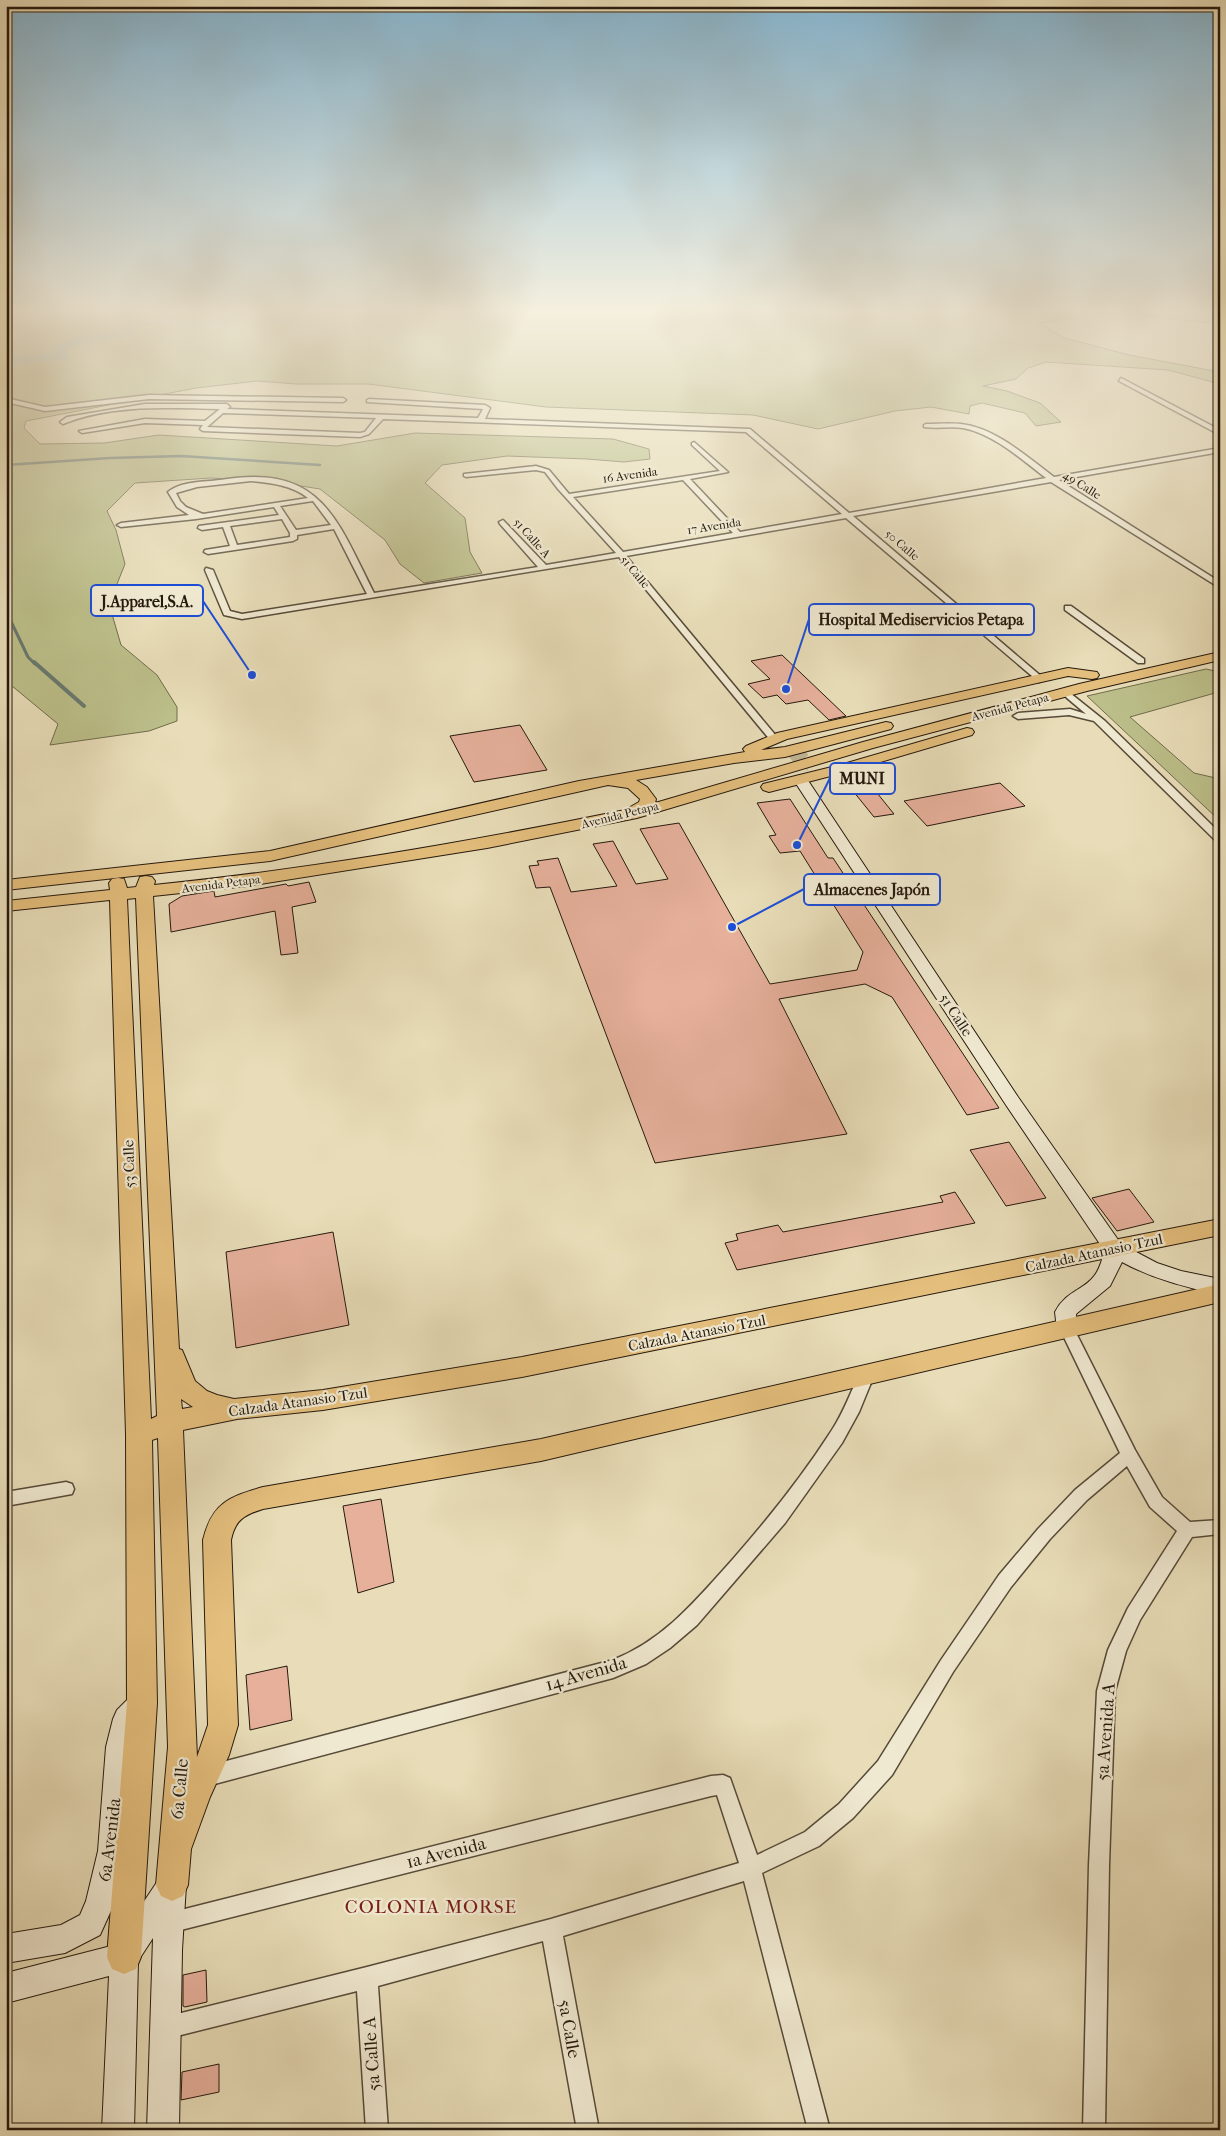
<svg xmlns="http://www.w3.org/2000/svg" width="1226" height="2136" font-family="'IM FELL French Canon',serif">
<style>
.green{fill:#bcbf8a;stroke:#706c4c}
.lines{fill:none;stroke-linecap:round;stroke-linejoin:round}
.stream-far2{stroke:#697a6f;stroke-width:2.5}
.stream-far1{stroke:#697a6f;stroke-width:3}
.stream{stroke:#697a6f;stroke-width:4}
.river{fill:#97bbb1;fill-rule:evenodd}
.building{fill:#e6b09b;stroke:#25190d}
.primary-tunnel{stroke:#c1b696;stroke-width:16;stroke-dasharray:16 8;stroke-linecap:butt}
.street-casing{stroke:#564a38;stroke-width:3}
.secondary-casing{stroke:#25190d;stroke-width:2}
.primary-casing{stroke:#25190d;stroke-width:2}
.street{fill:#f0e9d1;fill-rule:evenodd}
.secondary{fill:#f0e9d1;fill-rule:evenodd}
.primary{fill:#e4be7c;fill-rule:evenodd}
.labels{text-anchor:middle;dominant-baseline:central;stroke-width:4.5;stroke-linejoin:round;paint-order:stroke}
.far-street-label{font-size:12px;fill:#25190d;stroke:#f0e9d1}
.street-label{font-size:15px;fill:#25190d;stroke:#f0e9d1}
.near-street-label{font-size:18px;fill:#25190d;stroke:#f0e9d1}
.near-neighbourhood-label{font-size:19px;letter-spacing:1px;fill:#7a1f14;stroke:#f0e9d1}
.leader{fill:none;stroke:#1d4ed8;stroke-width:2}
.callout-dot{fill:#1d4ed8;stroke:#f0e9d1;stroke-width:2}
.callout{fill:#f0e9d1;stroke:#1d4ed8;stroke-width:2}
.callout-label{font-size:16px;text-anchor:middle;font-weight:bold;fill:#25190d}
</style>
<rect width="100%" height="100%" fill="#e8ddb8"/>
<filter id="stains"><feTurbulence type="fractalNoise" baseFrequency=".004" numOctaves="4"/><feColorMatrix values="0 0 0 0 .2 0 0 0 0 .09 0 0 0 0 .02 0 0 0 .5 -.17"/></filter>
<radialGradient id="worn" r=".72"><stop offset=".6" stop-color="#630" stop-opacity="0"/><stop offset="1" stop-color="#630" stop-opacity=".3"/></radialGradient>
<path class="green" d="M6,312H1220V324L1145,316H1088L1038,323L1065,338L1129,355L1220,372V384L1168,370L1046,362L1028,368L1016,379L983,386L1007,391L1040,403L1061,422L1036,426L1025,413L982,403L970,406L969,414L931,407L895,411L818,429L753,415L546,407L368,384H297L257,381L196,388L26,421L24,428L40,444L104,443L159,435L337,446L415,433L613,439L649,449L650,459L624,462L587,459L507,456L442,465L425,483L465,518L470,552L482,573L424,583L400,564L385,540L320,489L275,482L211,478L135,483L107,511L116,530L125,564L109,604L121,645L157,675L177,707V721L149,731L50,745L58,724L6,681Z
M1206,669L1220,672V694L1215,693L1130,717L1194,773L1220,779V821L1087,696Z"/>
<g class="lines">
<path class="stream-far2" d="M6,465L110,458L181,456L320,465"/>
<path class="stream-far1" d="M6,611L28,657L35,664"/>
<path class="stream" d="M34,662L84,706"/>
<path class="river" d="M234,312H260L265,314L302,316L315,312H333L331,315L303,324L262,322L251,317H244L227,326L195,329L172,325H148L135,329V333L126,336L72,348L67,351L70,355L67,360L6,365V357L55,353L52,350C66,332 97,336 117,331L122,329L121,327L122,324L147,317H172L195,321L223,319Z"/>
</g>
<path class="building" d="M782,655L846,716L829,720L808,700L786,704L777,695L763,698L748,684L770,679L751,661Z
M520,725L547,770L474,782L450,736Z
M869,783L894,814L874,817L849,786Z
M1000,783L1025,806L927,826L904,801Z
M790,799L828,858H833L999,1108L967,1115L892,997L865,984L779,999L847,1134L655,1163L550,887L536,888L529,866L539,865L537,861L558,858L571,892L617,886L593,844L613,841L636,884L668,879L640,829L679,823L770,984L857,970L863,952L800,851L780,853L769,836L776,835L757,803Z
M309,882L316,902L292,907L298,953L281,955L275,911L171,932L169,904L182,896L214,891L215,897L286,884L288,886Z
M1009,1142L1046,1198L1006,1206L970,1150Z
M1129,1189L1154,1222L1117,1231L1092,1198Z
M955,1192L975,1223L737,1270L725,1243L738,1240L736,1234L778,1225L783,1232L943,1202L940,1196Z
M333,1232L349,1325L236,1348L226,1252Z
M381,1499L394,1582L358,1593L343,1506Z
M287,1666L292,1720L250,1730L246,1675Z
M206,1970L207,2002L185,2007L183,2006V1975Z
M219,2064V2092L181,2100L182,2072Z"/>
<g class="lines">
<path class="primary-tunnel" d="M792,748L803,761L810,764"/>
<g class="street-casing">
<path id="street" d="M1121,378L1220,430V435L1119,381Z
M149,395L343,398L346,400L343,402L149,399L45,411L6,402V398L45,407Z
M369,399L485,405L490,408L485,419L750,429L849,513L1046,478C1022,460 994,434 963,428C950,426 937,429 924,427V425L926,424C937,424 950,423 961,424C996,428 1027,457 1054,477L1220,448V452L1059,480L1220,582V588L1051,482L853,516L1042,677V681L1039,682L846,518L626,556L777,737V741H771L619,557L242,619L224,615L205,570L206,568L213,570L230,611L242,614L367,594L334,529L297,535V539L293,541L208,554L204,552L205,550L230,546L223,527L202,530L198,528L199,526L279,515L274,507L196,519L121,527L117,525L121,523L189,515L177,507L168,492C181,481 204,482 220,480C321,463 336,518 374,593L538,567L500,524L499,522L503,520L546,565L616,553L558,489L545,472L536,470L466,477L464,476V474L536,466L549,470L569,494L720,471L692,445V443L694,442L728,472L690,479L740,532L842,514L746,432L383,419L369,434L360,437L203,431L200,429L203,425L145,423L82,433L79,431L145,419L205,421L220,409C169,408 111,404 63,424L60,422L67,417L145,404H227L230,407L227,409L478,418L483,409L367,402V400ZM223,413L376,418L365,432L360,433L207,427ZM683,480L733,533L623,552L573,497ZM251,481C271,483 292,485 308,498L203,514L186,507L180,501L176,493L197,487ZM313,501L331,525L296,530L280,506ZM282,519L290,533V537L237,545L230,526Z
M1065,606H1071L1144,659V663H1138L1065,610Z
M1070,693L1105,721L1220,833V842L1216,841L1094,721L1069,715L1018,719L1013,716L1018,713L1070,709L1086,714L1067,698L1065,696Z
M1067,1323L1072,1325L1135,1450L1162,1497L1190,1522L1220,1520V1534L1192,1537L1140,1620L1126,1651L1115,1691L1109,1865L1105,2130H1083L1089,1865L1097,1691L1108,1650L1128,1608L1177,1531L1150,1507L1127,1466L1087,1500L1050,1539L1011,1587L953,1672L892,1775L853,1818L819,1846L762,1873L830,2130H808L744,1881L563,1936L599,2130H577L543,1941L378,1986L388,2130H366L357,1991L165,2039L157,2036L154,2028L157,2020L165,2017L367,1967L551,1919L739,1863L717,1795L711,1796L169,1933L162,1930L159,1923L162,1916L169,1913L711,1776L723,1775L730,1778L757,1855L805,1832L839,1804L878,1761L941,1660L999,1575L1038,1529L1075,1490L1120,1453L1060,1329L1062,1325Z
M867,1367L872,1369L875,1373L859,1412L842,1443L785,1523L697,1625L670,1648L646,1664L613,1678L207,1786L200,1783L197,1776L200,1769L207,1766L613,1660C665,1639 696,1600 733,1559C768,1519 801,1478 830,1433C844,1413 851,1390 862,1369Z
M66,1482L72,1484L74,1489L72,1494L6,1506V1492Z"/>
</g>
<g class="secondary-casing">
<path id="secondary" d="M800,775L807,779L1018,1097L1121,1244L1157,1263L1181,1271L1220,1279V1295C1186,1287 1153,1279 1122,1262L1110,1286L1076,1314L1077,1329L1074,1335L1067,1337L1060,1335L1057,1329L1055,1312C1071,1282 1097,1294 1104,1250L1006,1105L793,779Z
M142,1690L151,1694L155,1703L151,1712L137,1726L132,1747L126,1851L114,1904L100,1935L65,1953L6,1963V1934L61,1925L80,1915L86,1901L98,1851L106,1747L113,1719L117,1710L133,1694Z
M172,1871L182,1875L186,1885L182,1950L179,2130H147L153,1938L138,1961L134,2130H102L109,1976L6,2003V1973L115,1945L161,1876Z"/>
</g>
<g class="primary-casing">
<path id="primary" d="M1220,652V660L1087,691L873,748L637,818L487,848L247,886L153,896L179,1349L182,1350L195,1381L207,1391L217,1395L234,1399L323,1390L522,1357L1220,1219V1235L522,1377L323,1410L237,1419L183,1430L197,1757L208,1725L203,1540C212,1503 229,1497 263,1487L541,1439L1220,1284V1302L541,1461L263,1509C244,1515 235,1520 231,1540L238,1725L229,1755L210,1797L191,1849L188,1885L183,1896L172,1901L161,1896L156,1885L168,1747L158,1438L152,1440L157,1703L141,1957L136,1969L124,1974L112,1969L107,1957L127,1703L126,1434L110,900L6,911V901L110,890L109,883L112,879L118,878L124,879L127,888L136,887L140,877L146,876L152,877L155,881L154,885C312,869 469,842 625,810L639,802L640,799L628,788L608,785L270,861L6,890V880L270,851L579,781L745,752L743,749L746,746L777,733L1068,668L1097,672L1099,675L1097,678L1092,679L1068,676L787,739L761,750L785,747L886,722L891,723L893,726L891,729L785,757L734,763L636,780L647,787L656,799L655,803L863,742L1079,684ZM136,898L157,1416L151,1419L127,899ZM181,1399L193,1407L182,1409Z
M967,728L972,729L974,732L972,735L850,771L769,792L763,790L761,787L763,784L840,765Z"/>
</g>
<use href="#street" class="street"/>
<use href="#secondary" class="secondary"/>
<use href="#primary" class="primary"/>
</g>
<linearGradient id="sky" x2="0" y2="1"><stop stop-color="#87b7d2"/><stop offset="0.51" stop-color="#f5f0df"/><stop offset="1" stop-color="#f5f0df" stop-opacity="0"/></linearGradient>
<rect width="1226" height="611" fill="url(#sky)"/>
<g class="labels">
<g class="far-street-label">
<text transform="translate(630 475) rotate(-8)">16 Avenida</text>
<text transform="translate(1082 485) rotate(32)">49 Calle</text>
<text transform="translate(714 526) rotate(-9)">17 Avenida</text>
<text transform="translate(532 538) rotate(48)">51 Calle A</text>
<text transform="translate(902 545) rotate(40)">50 Calle</text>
<text transform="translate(635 572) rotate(50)">51 Calle</text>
<text transform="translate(1010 707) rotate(-15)">Avenida Petapa</text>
<text transform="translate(620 815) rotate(-14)">Avenida Petapa</text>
<text transform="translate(221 884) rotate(-7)">Avenida Petapa</text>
</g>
<g class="street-label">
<text transform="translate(956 1015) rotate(57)">51 Calle</text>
<text transform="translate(129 1164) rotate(-92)">53 Calle</text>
<text transform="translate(1094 1253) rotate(-12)">Calzada Atanasio Tzul</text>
<text transform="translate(697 1333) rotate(-11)">Calzada Atanasio Tzul</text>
<text transform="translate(298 1402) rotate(-8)">Calzada Atanasio Tzul</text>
</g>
<g class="near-street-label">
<text transform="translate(586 1674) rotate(-16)">14 Avenida</text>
<text transform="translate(1106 1732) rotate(-86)">5a Avenida A</text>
<text transform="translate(180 1789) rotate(-85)">6a Calle</text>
<text transform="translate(110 1840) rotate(-83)">6a Avenida</text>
<text transform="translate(446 1853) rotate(-14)">1a Avenida</text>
<text transform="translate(569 2029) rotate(80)">5a Calle</text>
<text transform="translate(372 2054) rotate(-94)">5a Calle A</text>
</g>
<g class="near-neighbourhood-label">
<text x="431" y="1907">COLONIA MORSE</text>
</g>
</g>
<path class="leader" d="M252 675L203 601M786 689L809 619M797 845L830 778M732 927L804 889"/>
<g class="callout-dot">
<circle cx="252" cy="675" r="5"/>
<circle cx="786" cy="689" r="5"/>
<circle cx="797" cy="845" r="5"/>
<circle cx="732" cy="927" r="5"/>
</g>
<g class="callout">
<rect x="91" y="585" width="112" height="31" rx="5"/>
<rect x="809" y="604" width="225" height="31" rx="5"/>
<rect x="830" y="763" width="65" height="31" rx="5"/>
<rect x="804" y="874" width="136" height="31" rx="5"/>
</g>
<g class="callout-label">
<text x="147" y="607">J.Apparel,S.A.</text>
<text x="921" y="625">Hospital Mediservicios Petapa</text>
<text x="862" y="784">MUNI</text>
<text x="872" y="895">Almacenes Japón</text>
</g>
<rect width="1226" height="2136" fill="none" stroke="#e8ddb8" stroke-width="25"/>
<rect x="8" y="8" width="1211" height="2121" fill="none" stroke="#25190d" stroke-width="2.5"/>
<rect x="12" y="12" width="1201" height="2111" fill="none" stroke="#25190d"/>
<rect width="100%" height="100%" filter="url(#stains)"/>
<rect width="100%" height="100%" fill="url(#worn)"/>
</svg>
